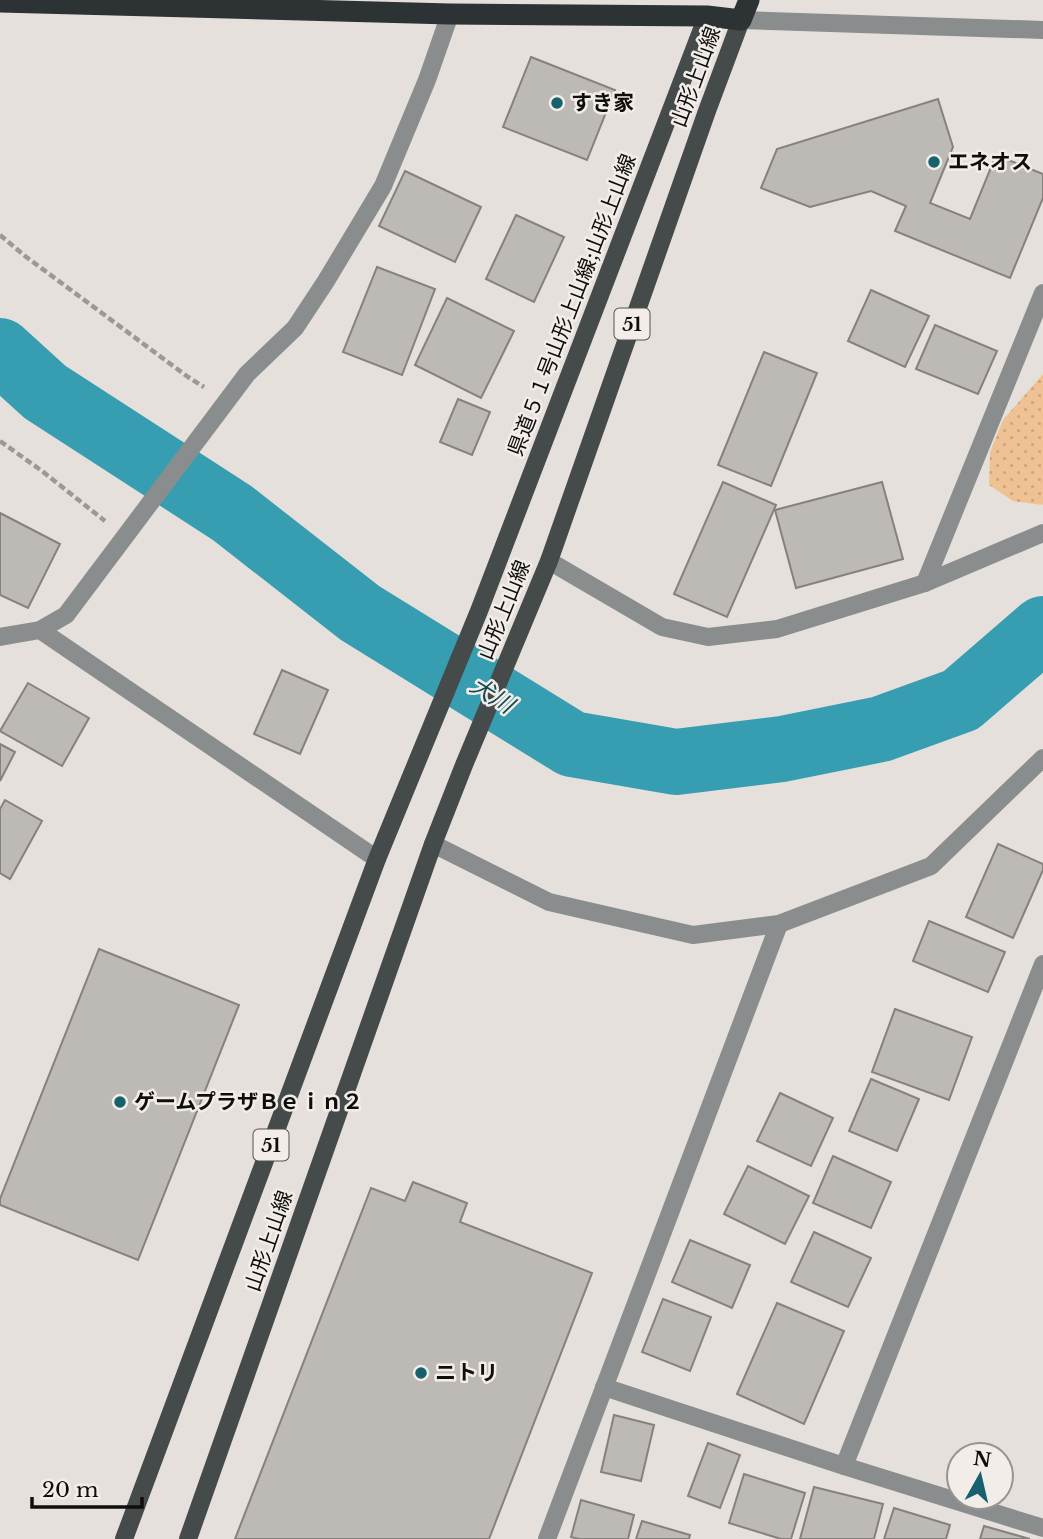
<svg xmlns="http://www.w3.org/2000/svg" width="1043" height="1539" font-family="'Libre Baskerville','Noto Sans JP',serif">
  <defs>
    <pattern id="park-dots" width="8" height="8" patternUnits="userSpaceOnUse" patternTransform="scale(1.75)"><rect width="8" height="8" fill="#f0c293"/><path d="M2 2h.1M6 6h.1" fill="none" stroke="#cda67e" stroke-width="1.8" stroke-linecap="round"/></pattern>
  </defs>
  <rect width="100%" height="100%" fill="#e5e0dc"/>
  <polygon fill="url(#park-dots)" points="1043,374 1043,504 1042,505 1013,501 989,485 990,452 1003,420"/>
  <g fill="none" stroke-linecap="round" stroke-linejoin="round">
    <polyline stroke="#379db1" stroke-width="66" points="0,351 45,392 232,513 360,613 572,744 676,762 782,749 881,729 961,700 1043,629"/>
  </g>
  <g fill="#bdb9b5" stroke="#85817d" stroke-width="2">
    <polygon points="531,57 615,90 587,160 503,127"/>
    <polygon points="938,99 953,147 930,203 970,219 996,155 1043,174 1043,198 1010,278 895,231 906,206 871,191 810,207 761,188 777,149"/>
    <polygon points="405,171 481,207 455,262 379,226"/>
    <polygon points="516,215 564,237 534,302 486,279"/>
    <polygon points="377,267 435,289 402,375 343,352"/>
    <polygon points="871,290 929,316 905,367 848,341"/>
    <polygon points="447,298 514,331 481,398 415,365"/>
    <polygon points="935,325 997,351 978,394 916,369"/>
    <polygon points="764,352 817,373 771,486 718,465"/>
    <polygon points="458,399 490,412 472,455 440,442"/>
    <polygon points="723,482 776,505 727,617 674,594"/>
    <polygon points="882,482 903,559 796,588 775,510"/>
    <polygon points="0,513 60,544 28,608 0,595"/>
    <polygon points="282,670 328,690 300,754 254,734"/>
    <polygon points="28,683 89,718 62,766 0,731"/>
    <polygon points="0,744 15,752 0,781"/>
    <polygon points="5,800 42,821 10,879 0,873 0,809"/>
    <polygon points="998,844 1043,864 1043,870 1013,938 966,917"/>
    <polygon points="929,921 1005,952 988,992 913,961"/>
    <polygon points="99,949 239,1005 138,1260 0,1205 0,1199"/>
    <polygon points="895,1009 972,1037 949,1100 872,1072"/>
    <polygon points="871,1079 919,1099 897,1151 849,1131"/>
    <polygon points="780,1093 833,1118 811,1166 757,1141"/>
    <polygon points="833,1156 891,1182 871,1228 813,1203"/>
    <polygon points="748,1166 809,1196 785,1244 724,1214"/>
    <polygon points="413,1182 467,1203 460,1222 592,1273 489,1539 235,1539 371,1188 405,1201"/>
    <polygon points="814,1232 871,1258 848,1307 791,1282"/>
    <polygon points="690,1240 750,1265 732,1308 672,1282"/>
    <polygon points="663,1299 711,1317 690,1371 642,1352"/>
    <polygon points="777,1303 844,1331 804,1424 737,1394"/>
    <polygon points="614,1415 654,1425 641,1481 601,1472"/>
    <polygon points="708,1443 740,1455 720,1508 688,1496"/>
    <polygon points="744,1474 805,1493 791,1539 781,1539 729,1523"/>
    <polygon points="814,1487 883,1504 874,1539 800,1539"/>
    <polygon points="581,1500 634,1515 628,1539 579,1539 571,1537"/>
    <polygon points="894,1508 950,1525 946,1539 884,1539"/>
    <polygon points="642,1521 690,1535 689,1539 636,1539"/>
    <polygon points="984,1526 1030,1539 980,1539"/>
  </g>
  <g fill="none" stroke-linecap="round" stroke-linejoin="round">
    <g stroke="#9c9895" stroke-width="4.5" stroke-dasharray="7 3.5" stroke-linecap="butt">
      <polyline points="0,235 25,256 188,377 204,387"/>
      <polyline points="0,441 42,471 105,521"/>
    </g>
    <g stroke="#8a8d8e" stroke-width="18">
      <polyline points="741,20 1043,30"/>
      <polyline points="549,561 662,627 708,637 777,629 925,583 1043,533"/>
      <polyline points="925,583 1043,293"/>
      <polyline points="40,630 377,859"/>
      <polyline points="0,637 40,630 66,615 247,374 295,328 326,281 383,186 427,80 450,14"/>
      <polyline points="433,844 549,902 693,935 779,924 931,866 1043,758"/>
      <polyline points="604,1387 844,1466 1043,1528"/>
      <polyline points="844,1466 1043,964"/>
      <polyline points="547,1539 779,924"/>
    </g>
    <g stroke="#454a4b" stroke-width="18">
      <polyline points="124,1539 377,859 479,611 707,16"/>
      <polyline points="188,1539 433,844 464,765 549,561 707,111 741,20"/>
    </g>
    <polyline stroke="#2d3234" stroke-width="21" points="0,2 450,14 707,16 741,20 749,0"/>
  </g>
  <g fill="#17616e" stroke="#f2ede9" stroke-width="2.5">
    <circle cx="557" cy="103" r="7"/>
    <circle cx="934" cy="162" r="7"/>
    <circle cx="120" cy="1102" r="7"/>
    <circle cx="421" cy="1373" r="7"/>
  </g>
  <g text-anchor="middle" stroke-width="5" stroke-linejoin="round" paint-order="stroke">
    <g fill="#f2ede9" stroke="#53514e" stroke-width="2">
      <rect x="614.5" y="308.5" width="35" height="31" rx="5"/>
      <rect x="253.5" y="1129.5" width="35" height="31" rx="5"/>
    </g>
    <g font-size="19" font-weight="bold" fill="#0f0e0c">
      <text x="632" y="331">51</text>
      <text x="271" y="1152">51</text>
    </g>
    <g font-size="21" fill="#0f0e0c" stroke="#f2ede9">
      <text transform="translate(696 77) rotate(-70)" y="7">山形上山線</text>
      <text transform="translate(572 305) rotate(-69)" y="7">県道５１号山形上山線;山形上山線</text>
      <text transform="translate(504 610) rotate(-68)" y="7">山形上山線</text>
      <text transform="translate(269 1241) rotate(-71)" y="7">山形上山線</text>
    </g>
    <g font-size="21" font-weight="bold" fill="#0f0e0c" stroke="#f2ede9" text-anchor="start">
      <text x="571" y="110">すき家</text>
      <text x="948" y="169">エネオス</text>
      <text x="134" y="1109">ゲームプラザＢｅｉｎ２</text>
      <text x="435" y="1380">ニトリ</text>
    </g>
    <g font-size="23" font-style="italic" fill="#0f4a55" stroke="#f2ede9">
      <text transform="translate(492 695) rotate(32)" y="8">犬川</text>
    </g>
  </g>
  <g transform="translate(980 1476) rotate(8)"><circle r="33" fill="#f2ede9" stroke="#979491" stroke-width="2"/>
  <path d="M0-5L12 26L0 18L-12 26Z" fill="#17616e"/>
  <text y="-10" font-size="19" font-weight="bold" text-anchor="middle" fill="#0f0e0c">N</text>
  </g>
  <path d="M32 1497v10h110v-10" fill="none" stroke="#0f0e0c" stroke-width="3.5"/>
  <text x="42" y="1497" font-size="21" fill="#0f0e0c" stroke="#f2ede9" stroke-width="5" paint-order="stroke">20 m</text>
</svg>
